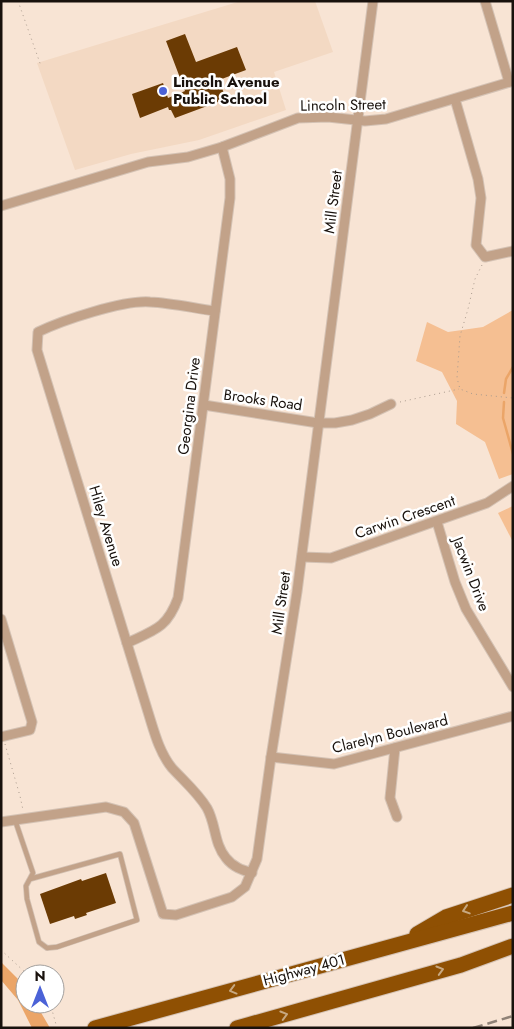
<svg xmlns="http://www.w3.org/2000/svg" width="514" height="1029" font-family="Jost,sans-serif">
  <rect width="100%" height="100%" fill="#f8e4d4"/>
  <polygon fill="#f3d9c3" points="241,1 315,1 333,52 274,72 286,110 199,140 131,154 75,170 37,63"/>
  <g fill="#f5bf92">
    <polygon points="513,310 513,474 499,479 485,442 456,424 457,401 442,372 416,361 427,322 448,332 483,327"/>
    <polygon points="513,506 513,542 498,513"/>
  </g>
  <polygon fill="#eba568" points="1,962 25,986 25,1004 36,1004 50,1028 32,1028 18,1000 1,980"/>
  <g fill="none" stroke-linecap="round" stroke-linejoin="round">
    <g stroke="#eba568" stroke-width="2.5">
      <polyline points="504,393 506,379 513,367"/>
      <polyline points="504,402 503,418 513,454"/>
    </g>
  </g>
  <g fill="#6b3b04">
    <polygon points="185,34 196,62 237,47 246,70 219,80 226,99 175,118 171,110 169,110 168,107 140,118 132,94 163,83 168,98 185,91 166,41"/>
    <polygon points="106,873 116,903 86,913 87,915 75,919 74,916 50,924 40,894 81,879 82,881"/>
  </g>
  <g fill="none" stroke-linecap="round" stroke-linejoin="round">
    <g stroke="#d4c2b4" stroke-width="6">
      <polyline id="lane" points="15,820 33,873 26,886 27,899 39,942 47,948 57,947 137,920 120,854 30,879"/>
    </g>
    <g stroke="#d4c2b4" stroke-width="11">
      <g id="street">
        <polyline points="485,1 509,82"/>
        <polyline points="455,99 478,179 481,198 476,245 485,257 513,251"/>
        <polyline points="1,206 148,162 188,157 222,147 298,118 328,117 365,121 386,119 513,81"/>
        <path d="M215,311c-22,-3 -44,-8 -65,-9 -27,-2 -87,18 -112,30l-1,18 111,362c6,19 11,40 24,56 12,13 26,25 35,40 9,16 7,36 19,50 7,9 16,12 26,15"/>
        <polyline points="204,405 318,423 335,423 352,420 370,414 391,404"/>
        <polyline points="437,522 455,582 466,609 513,687"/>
        <polyline points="302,557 331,558 487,503 513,486"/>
        <polyline points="1,619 32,722 30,730 1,737"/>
        <path d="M127,643c28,-13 40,-15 51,-45l52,-400v-19l-8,-32"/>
        <polyline points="395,748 390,798 397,817"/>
        <polyline points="271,757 334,764 513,716"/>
        <polyline points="1,822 106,807 124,812 134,823 163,914 176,915 232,897 245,887 257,859 271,757 297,592 373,1"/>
      </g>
    </g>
    <g stroke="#d4c2b4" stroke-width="17">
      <g id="highway">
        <polyline points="417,934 446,917 513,895"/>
        <polyline points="95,1028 513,913"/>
        <polyline points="237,1028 461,965 513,946"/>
      </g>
    </g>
    <g stroke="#aa9b8e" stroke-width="1" stroke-dasharray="1 4" stroke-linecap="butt">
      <polyline points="18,1 41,66"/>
      <polyline points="482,265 475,279 468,309 460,336 457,378 460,389 473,394 513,398"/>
      <polyline points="400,402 459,389"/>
      <polyline points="5,744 20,796 23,810"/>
      <polyline points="1,950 27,974"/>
      <polyline points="48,1004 52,1010 57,1028"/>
    </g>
    <use href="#lane" stroke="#c2a289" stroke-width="4.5"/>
    <use href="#street" stroke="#c2a289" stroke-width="9"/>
    <use href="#highway" stroke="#8f5003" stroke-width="15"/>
    <polyline stroke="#8f8277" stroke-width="2.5" stroke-dasharray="10 5" stroke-linecap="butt" points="473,1028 513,1016"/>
  </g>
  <defs><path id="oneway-chevron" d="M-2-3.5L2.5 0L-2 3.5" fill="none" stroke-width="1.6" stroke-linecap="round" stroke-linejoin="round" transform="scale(1.25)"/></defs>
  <g stroke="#c7a881">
    <use href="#oneway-chevron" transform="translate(466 910) rotate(162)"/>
    <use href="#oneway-chevron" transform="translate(440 970) rotate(-16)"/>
    <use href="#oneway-chevron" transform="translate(233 990) rotate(165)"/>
    <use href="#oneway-chevron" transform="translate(284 1015) rotate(-16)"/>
  </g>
  <circle fill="#4b62d7" stroke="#fff" stroke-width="2" cx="163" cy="91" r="5"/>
  <g text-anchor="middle" stroke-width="5" stroke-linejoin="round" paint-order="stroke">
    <g font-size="15" font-weight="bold" fill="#18110c" stroke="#fff" text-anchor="start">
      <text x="173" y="87">Lincoln Avenue<tspan x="173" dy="17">Public School</tspan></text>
    </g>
    <g font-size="15" fill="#18110c" stroke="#fff">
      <text transform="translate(343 105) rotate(-1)" y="5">Lincoln Street</text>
      <text transform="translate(333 202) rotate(-83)" y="5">Mill Street</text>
      <text transform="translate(263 400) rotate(8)" y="5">Brooks Road</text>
      <text transform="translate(189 406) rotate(-83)" y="5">Georgina Drive</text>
      <text transform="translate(405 517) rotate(-19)" y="5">Carwin Crescent</text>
      <text transform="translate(106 526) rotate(73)" y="5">Hiley Avenue</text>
      <text transform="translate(471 574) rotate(69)" y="5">Jacwin Drive</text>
      <text transform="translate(281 603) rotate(-82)" y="5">Mill Street</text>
      <text transform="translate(390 734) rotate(-14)" y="5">Clarelyn Boulevard</text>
      <text transform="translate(304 970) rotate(-15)" y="5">Highway 401</text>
    </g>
  </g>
  <rect width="514" height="1029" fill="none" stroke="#18110c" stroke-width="5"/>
  <g transform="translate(40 989)"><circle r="24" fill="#ffffff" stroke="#a3a09e"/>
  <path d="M0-4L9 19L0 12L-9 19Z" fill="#4b62d7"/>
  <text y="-8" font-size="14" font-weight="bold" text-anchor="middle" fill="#18110c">N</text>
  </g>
</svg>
